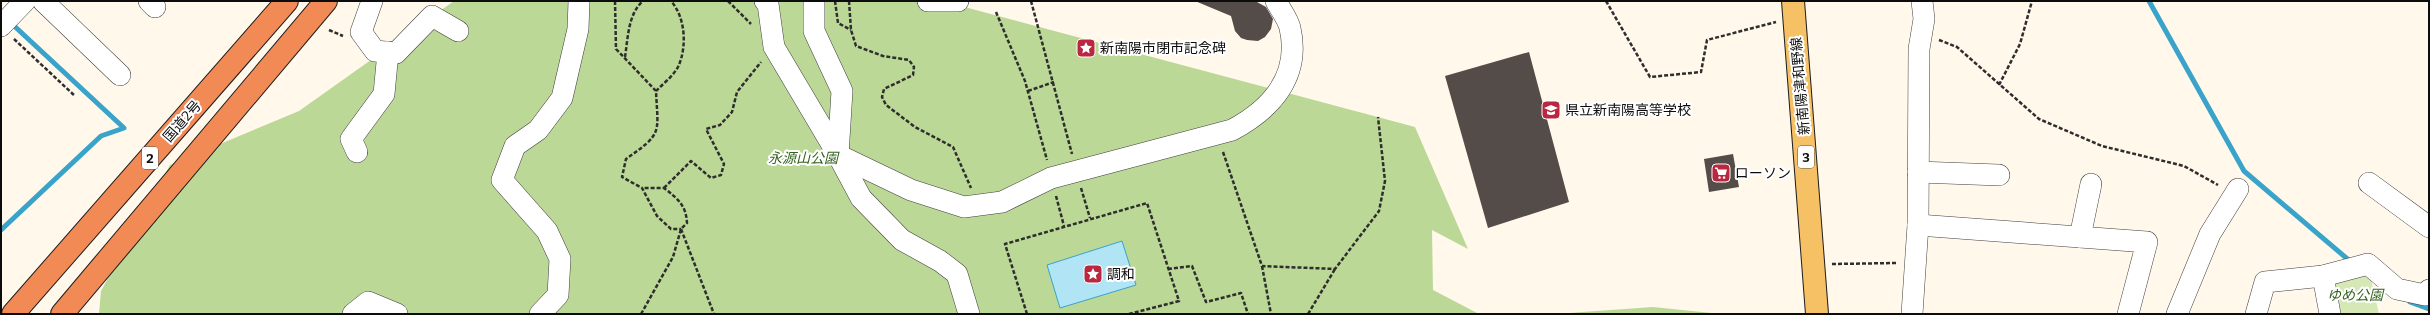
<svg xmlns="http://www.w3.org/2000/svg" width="2430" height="315" font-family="Bitter,'Noto Sans JP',serif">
  <rect width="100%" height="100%" fill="#fff8eb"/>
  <polygon fill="#d6e8b6" points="2370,275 2379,314 2340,314 2333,279"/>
  <g fill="#bcd896">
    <polygon points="454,1 942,1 1415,127 1468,249 1432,230 1433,290 1479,314 99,314 101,291 170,165 299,111"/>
    <polygon points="1653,307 1721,314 1555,314"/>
  </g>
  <polygon fill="#b1e4f5" stroke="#39a3ca" points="1122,241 1136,285 1060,308 1047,265"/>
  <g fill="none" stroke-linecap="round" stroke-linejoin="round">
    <g stroke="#39a3ca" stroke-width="5">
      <polyline points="2149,1 2244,171 2351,262"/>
      <polyline points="1,230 101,136 124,128 11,23"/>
      <polyline points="2410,302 2429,309"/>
    </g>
  </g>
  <g fill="#544c48">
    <polygon points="1195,1 1257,2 1266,7 1273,19 1271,29 1265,37 1258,41 1247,40 1241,38 1235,31 1231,16"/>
    <polygon points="1529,52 1569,202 1488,228 1445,76"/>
    <polygon points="1733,154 1739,187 1709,192 1704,159"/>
  </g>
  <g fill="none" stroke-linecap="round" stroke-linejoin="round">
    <g stroke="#3f3f3f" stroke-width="22">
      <g id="minor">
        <polyline points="43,1 120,75"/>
        <polyline points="149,1 155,7"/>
        <polyline points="372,1 361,32 375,51 396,53 432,16 458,31"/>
        <path d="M765,1l3,3 6,43 64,108 73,35 53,17 38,-5 49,-24 181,-48c39,-21 69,-53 58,-102 -2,-9 -10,-19 -14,-27"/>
        <polyline points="814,1 814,31 842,91 838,155 861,198 902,240 940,261 957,274 969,314"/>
        <polyline points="928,1 958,1"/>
        <polyline points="1,26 25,1"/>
        <polyline points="357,152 351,139 384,94 388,52"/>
        <polyline points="1918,172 1999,175"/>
        <polyline points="2369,183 2429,227"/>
        <polyline points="1918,225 2147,242 2128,314"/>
        <polyline points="2080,237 2091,184"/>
        <polyline points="2323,276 2330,314"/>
        <polyline points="353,314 368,302 397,314"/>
        <polyline points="540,314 558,295 560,259 547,231 502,180 515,146 538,130 562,98 578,29 579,1"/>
        <polyline points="1912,314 1918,225 1919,49 1924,19 1922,1"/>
        <polyline points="2177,314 2210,234 2238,189"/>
        <polyline points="2256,314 2265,282 2323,276 2368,264 2397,289 2425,295 2429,290"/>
      </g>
    </g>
    <g stroke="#1d1d1d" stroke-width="24">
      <polyline id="major" points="1793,1 1817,314"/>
    </g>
    <g stroke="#1d1d1d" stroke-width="24">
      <g id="highway">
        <polyline points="13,314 287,1"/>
        <polyline points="62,314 326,1"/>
      </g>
    </g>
    <g stroke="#2e2e2e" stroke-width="2.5" stroke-dasharray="4 2" stroke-linecap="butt">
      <path d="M615,1l1,48 40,42c2,43 7,42 -30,68l-4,18 20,11 15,28 14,13h10"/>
      <polyline points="728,1 751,24"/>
      <polyline points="835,1 838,23 851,30"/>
      <polyline points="849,1 851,30 856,46 883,56 909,60 914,67 913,75 884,89 882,97 886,105 915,127 953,147 971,188"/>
      <polyline points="1031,1 1072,154"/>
      <polyline points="1606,1 1650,77 1701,72 1707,40 1776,22"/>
      <polyline points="996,12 1025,81 1047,160"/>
      <polyline points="329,30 343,36"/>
      <polyline points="14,39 75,96"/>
      <polyline points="1939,40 1957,47 2039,119 2102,146 2184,166 2218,185"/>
      <path d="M625,57c3,-19 3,-43 18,-56"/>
      <polyline points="1999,85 2020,44 2032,1"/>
      <path d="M656,91c7,-7 17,-15 22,-24 9,-19 8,-49 -7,-66"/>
      <polyline points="1028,91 1054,82"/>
      <polyline points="1223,152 1262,266 1335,269 1379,211 1385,181 1378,117"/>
      <polyline points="664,188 691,161 711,178 721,175 724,164 706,129 720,125 732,112 737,92 761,62"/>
      <polyline points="1081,188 1090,218"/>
      <polyline points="1056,196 1064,226"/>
      <polyline points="681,229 714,314"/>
      <polyline points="1832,264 1897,263"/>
      <polyline points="1262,266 1271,314"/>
      <polyline points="1168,269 1192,266 1206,302 1241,293 1248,314"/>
      <path d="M641,314l32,-57 8,-28 6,-6c-1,-18 -9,-24 -23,-35h-22"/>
      <polyline points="1027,314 1005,244 1147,203 1179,301 1129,314"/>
      <polyline points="1308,314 1335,269"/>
    </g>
    <use href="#minor" stroke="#fff" stroke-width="21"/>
    <use href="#major" stroke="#f6c064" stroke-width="22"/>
    <use href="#highway" stroke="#f28a56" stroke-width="22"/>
  </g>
  <defs>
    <g id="sight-square" transform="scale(1)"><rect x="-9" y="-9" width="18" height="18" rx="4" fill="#b92740" stroke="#fff"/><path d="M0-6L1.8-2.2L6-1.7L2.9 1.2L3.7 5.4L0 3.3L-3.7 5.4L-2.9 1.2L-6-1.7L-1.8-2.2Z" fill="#fff"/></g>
    <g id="school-square" transform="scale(1)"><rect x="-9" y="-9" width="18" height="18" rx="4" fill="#b92740" stroke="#fff"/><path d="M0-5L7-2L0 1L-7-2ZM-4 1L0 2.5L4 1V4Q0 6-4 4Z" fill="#fff"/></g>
    <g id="supermarket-square" transform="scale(1)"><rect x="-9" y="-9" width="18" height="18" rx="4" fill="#b92740" stroke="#fff"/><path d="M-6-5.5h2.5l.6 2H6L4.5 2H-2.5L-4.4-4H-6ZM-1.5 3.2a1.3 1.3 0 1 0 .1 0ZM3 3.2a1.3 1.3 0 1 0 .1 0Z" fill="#fff"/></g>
  </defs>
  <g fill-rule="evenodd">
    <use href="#sight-square" x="1086" y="48"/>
    <use href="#school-square" x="1551" y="110"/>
    <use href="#supermarket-square" x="1721" y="173"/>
    <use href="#sight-square" x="1093" y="274"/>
  </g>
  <g text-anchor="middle" stroke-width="4" stroke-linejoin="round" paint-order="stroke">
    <g fill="#fff" stroke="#555" stroke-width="1">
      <rect x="1798" y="146" width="16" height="22" rx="3"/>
      <rect x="142" y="147" width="16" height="22" rx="3"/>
    </g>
    <g font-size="13" font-weight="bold" fill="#0c0c0c">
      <text x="1806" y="162">3</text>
      <text x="150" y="163">2</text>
    </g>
    <g font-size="14" fill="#0c0c0c" stroke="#fff" text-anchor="start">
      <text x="1100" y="53">新南陽市閉市記念碑</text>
      <text x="1565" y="115">県立新南陽高等学校</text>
      <text x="1735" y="178">ローソン</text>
      <text x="1107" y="279">調和</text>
    </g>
    <g font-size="14" fill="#0c0c0c" stroke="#fff">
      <text transform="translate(1800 86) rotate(-95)" y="5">新南陽津和野線</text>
      <text transform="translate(182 121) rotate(-49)" y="5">国道2号</text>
    </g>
    <g font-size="14" font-style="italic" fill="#34621e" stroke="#fff">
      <text x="803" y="163">永源山公園</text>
      <text x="2355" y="300">ゆめ公園</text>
    </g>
  </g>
  <rect width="2430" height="315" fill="none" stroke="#0c0c0c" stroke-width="4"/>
</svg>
